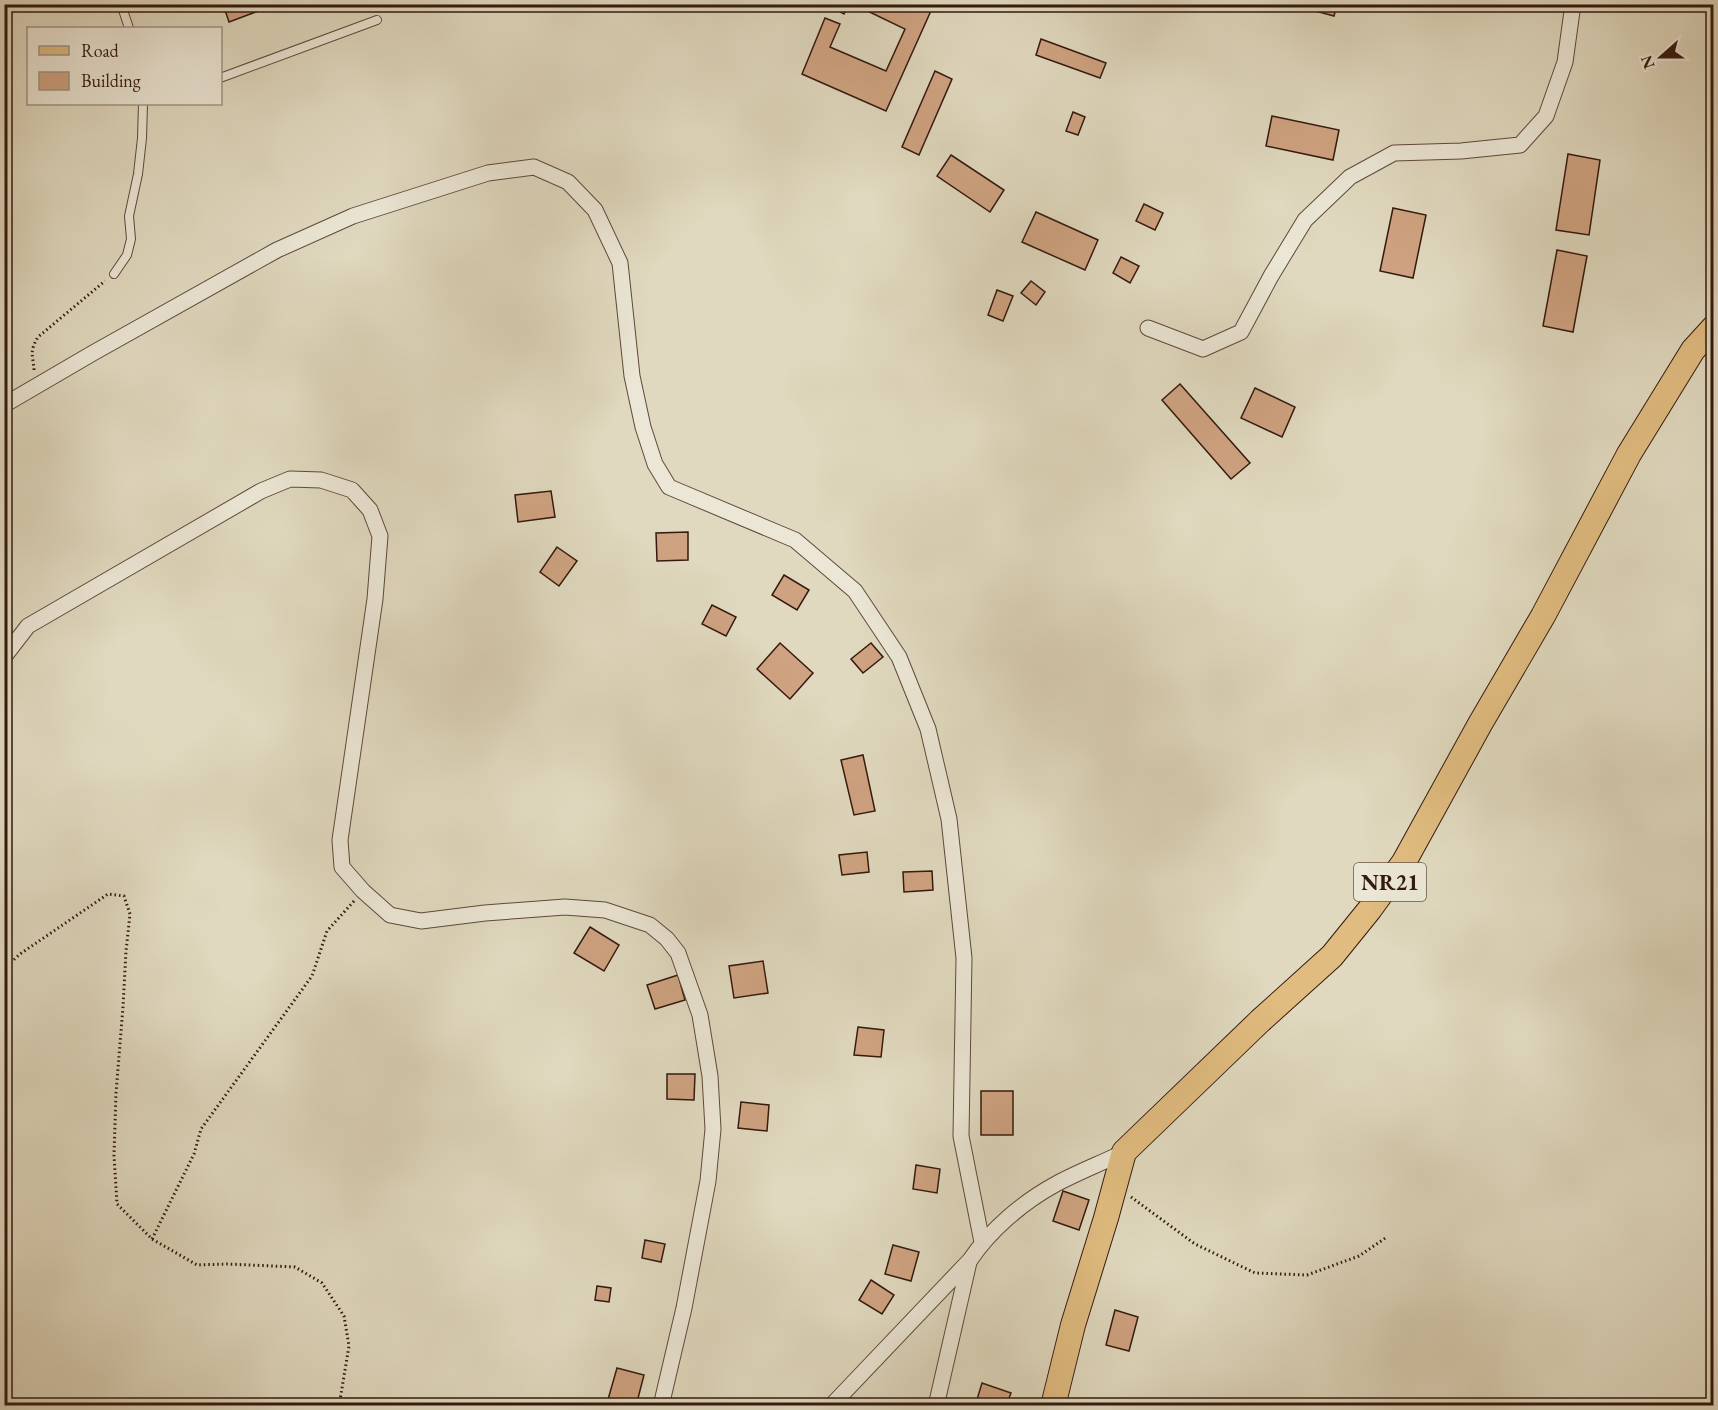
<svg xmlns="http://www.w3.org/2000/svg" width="1718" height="1410" font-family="'EB Garamond',serif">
  <rect width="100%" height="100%" fill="#e0d9bf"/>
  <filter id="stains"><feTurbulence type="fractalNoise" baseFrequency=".00333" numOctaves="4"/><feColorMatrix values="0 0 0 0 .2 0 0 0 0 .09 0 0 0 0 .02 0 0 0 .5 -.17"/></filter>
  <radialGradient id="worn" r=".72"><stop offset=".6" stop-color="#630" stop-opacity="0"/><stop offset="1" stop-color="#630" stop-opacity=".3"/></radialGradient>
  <g fill="#cfa381" stroke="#33190f" stroke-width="1.5">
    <polygon points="223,4 259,4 261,10 229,22"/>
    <polygon points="830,4 849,4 844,14 829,6"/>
    <polygon points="853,4 934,4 886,111 802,74 825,18 840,24 830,47 886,71 905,29"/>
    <polygon points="1309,4 1337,4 1334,16 1308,9"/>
    <polygon points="1041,39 1106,63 1100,78 1036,55"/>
    <polygon points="935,71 952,79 919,155 902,147"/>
    <polygon points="1073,112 1085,117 1078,135 1066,131"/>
    <polygon points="1272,116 1339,130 1333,160 1266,146"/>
    <polygon points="1568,154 1600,160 1589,235 1556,230"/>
    <polygon points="951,155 1004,190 990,212 937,176"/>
    <polygon points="1144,204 1163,213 1155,230 1136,221"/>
    <polygon points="1393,208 1426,215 1413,278 1380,271"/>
    <polygon points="1036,212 1098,240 1085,270 1022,242"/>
    <polygon points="1557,250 1587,256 1573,332 1543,326"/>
    <polygon points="1121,257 1139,266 1130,283 1113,273"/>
    <polygon points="1031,281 1045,292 1036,305 1021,293"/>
    <polygon points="997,290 1013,296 1003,321 988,315"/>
    <polygon points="1180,384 1250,463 1231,479 1162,400"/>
    <polygon points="1255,388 1295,407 1282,437 1241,418"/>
    <polygon points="551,491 555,517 518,522 515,495"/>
    <polygon points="688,532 688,560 657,561 656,533"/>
    <polygon points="557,547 577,561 559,586 540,572"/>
    <polygon points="784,575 809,590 797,610 772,595"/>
    <polygon points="712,605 736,617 726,636 702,624"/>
    <polygon points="780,643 813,673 790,699 757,669"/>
    <polygon points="871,643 883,657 863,673 851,659"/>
    <polygon points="863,755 875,811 854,815 841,760"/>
    <polygon points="867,852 869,872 842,875 839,855"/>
    <polygon points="932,871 933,890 904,892 903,872"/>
    <polygon points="590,927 619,945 604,971 574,953"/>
    <polygon points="763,961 768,993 734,998 729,966"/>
    <polygon points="678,975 685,1000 655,1009 647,985"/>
    <polygon points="858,1027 884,1030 881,1057 854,1055"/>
    <polygon points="667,1074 695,1074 694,1100 667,1099"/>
    <rect x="981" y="1091" width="32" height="44"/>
    <polygon points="741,1102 769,1105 767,1131 738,1128"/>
    <polygon points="916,1165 940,1169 937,1193 913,1189"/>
    <polygon points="1063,1191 1089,1200 1079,1230 1053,1221"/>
    <polygon points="645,1240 665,1244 661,1262 642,1258"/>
    <polygon points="893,1245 919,1252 911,1281 885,1274"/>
    <polygon points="871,1280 894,1295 882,1314 859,1300"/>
    <polygon points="597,1286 611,1288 609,1302 595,1300"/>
    <polygon points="1115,1310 1138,1317 1129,1351 1106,1345"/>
    <polygon points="617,1368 644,1375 636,1406 618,1406 607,1403"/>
    <polygon points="982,1383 1011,1393 1006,1406 975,1406"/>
  </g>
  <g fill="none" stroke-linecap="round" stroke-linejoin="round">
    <g stroke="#5e493b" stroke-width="10">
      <g id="lane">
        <polyline points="121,4 129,28"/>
        <polyline points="220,78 377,20"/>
        <polyline points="114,274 127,255 131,239 129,216 138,174 142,138 143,104"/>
      </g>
    </g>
    <g stroke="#5e493b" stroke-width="17">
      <g id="street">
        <polyline points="1148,328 1203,349 1241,332 1271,276 1305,220 1350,177 1394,153 1461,151 1520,145 1546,116 1565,62 1573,4"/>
        <polyline points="4,405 93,353 277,250 353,216 488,173 534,167 568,182 595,210 620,263 632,376 643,427 655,464 669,487 795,540 855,591 899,657 928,729 949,819 964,958 961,1136 982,1242"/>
        <polyline points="4,657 28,626 261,491 290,479 321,480 352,490 370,510 380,536 375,599 340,840 342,867 363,891 390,915 421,921 485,913 565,907 605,910 650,925 667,939 678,953 700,1015 710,1076 713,1129 708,1181 684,1308 661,1406"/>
        <path d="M831,1406l139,-146c21,-31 53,-58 86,-76 22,-12 46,-21 68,-32"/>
        <polyline points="936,1406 969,1262"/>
      </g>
    </g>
    <g stroke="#33190f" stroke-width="26">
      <polyline id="primary" points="1053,1406 1073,1325 1106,1218 1124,1152 1260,1021 1332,956 1370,909 1404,862 1480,724 1543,616 1629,454 1693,350 1714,327"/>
    </g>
    <g stroke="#33190f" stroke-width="3" stroke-dasharray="1.5 3" stroke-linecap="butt">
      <path d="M34,370c-1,-15 -5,-18 4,-33l67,-56"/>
      <polyline points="4,969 20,954 108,894 124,896 130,914 126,951 123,1007 116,1093 114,1155 117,1204 152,1239 197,1265 227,1264 295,1267 322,1283 344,1316 349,1346 339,1406"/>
      <polyline points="1131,1197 1195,1244 1255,1273 1307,1275 1359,1256 1387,1237"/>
      <polyline points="152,1239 194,1154 201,1129 312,976 327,931 354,901"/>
    </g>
    <use href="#lane" stroke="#ebe6d5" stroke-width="8"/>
    <use href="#street" stroke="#ebe6d5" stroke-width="15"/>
    <use href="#primary" stroke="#e0bc80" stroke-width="24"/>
  </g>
  <g text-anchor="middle" stroke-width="4.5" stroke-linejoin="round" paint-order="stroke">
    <rect fill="#ebe6d5" stroke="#6a564a" stroke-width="1.5" x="1354" y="863" width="72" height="38" rx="4.5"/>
    <g font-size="22" font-weight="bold" fill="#33190f">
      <text x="1390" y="890">NR21</text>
    </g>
  </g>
  <rect width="1718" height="1410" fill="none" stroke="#e0d9bf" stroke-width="24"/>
  <rect x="6" y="6" width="1706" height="1398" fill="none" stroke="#33190f" stroke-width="3"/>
  <rect x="12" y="12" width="1694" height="1386" fill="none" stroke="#33190f" stroke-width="1.5"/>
  <rect x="27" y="27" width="195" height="78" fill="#ebe6d5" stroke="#a19486" stroke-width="1.5"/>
  <rect x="39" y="46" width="30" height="9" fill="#e0bc80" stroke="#a19486" stroke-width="1.5"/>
  <text x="81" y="57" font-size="18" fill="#33190f">Road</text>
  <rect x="39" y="72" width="30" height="18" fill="#cfa381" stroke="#a19486" stroke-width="1.5"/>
  <text x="81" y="87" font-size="18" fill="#33190f">Building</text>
  <g transform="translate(1661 57) rotate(249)" stroke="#ebe6d5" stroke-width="4.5" paint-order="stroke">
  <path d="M0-4.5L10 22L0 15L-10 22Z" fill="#33190f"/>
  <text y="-9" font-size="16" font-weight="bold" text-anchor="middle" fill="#33190f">N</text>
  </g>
  <rect width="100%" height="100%" filter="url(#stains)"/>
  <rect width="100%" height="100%" fill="url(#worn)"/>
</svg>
